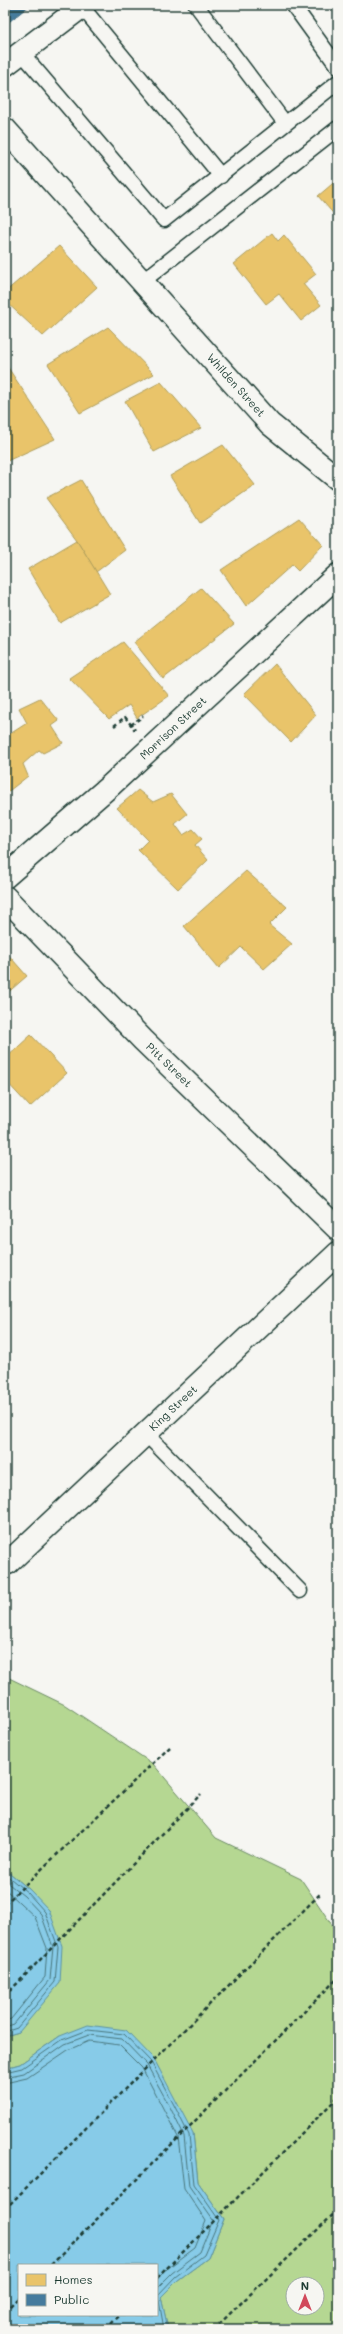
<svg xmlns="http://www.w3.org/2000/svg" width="343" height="2334" font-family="Mali,sans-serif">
  <rect width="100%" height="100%" fill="#f6f6f2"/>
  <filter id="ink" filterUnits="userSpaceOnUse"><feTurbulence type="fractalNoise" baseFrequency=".025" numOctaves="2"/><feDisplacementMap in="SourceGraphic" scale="8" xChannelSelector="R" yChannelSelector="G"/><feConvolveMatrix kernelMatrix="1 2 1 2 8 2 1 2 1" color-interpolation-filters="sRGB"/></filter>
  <g filter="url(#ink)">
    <path fill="#b5d792" stroke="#6a8a63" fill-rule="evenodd" d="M5,1676l60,29 88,59 63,74 85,41 37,55v395h-170l-7,-32 17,-17 30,-22 16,-39 -26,-37 -5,-49 -133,-97 -40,28 -15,4v-32l14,-4 11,-142 -25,-21zM293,2284h24v24h-24z"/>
    <g fill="#87cbe8" stroke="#5d92a0" fill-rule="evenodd">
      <polygon points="5,1869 30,1890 49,1910 62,1946 60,1983 19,2032 5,2036"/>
      <path d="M88,2025l38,5 28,29 39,74 5,49 26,37 -16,39 -30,22 -17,17 7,32h-163v-261l15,-4 40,-28zM19,2265h138v50h-138z"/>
    </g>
    <g fill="#e9c46a" stroke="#ac9c5a">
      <polygon points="338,179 338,219 318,196"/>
      <polygon points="272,233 278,241 284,235 316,274 303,284 321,305 301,321 279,294 266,304 234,264"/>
      <polygon points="59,246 97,287 43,336 5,301 5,292"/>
      <polygon points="108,327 154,374 80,413 48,364"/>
      <polygon points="5,363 55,439 7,461 5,457"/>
      <polygon points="161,382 201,428 154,452 125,401"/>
      <polygon points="223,445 255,485 200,523 170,476"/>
      <polygon points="81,480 125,550 96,572 77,540 46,498"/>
      <polygon points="299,518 323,545 298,571 292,565 246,606 221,570"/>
      <polygon points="77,540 110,594 60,623 28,569"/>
      <polygon points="201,588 234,624 163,679 134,642"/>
      <polygon points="123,642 169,696 137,718 129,705 109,719 69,678"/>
      <polygon points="275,664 316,715 291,742 244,694"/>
      <polygon points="40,698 59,721 52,726 63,743 43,753 39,750 23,764 28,776 5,794 5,731 10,734 27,723 19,708"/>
      <polygon points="138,790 153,802 171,794 187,814 175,824 183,835 193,829 202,839 195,845 208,860 178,889 138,850 148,840 117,808"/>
      <polygon points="246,871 287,907 269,925 292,944 264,969 241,947 219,968 184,926"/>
      <polygon points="5,951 27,976 5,995"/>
      <polygon points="31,1035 67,1073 30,1107 5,1080 5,1059"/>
    </g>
    <polygon fill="#457b9d" stroke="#3a687e" points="5,5 30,5 5,25"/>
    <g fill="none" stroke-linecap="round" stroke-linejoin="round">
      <g stroke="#49767c" stroke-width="1">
        <polyline points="5,1874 28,1893 45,1912 58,1947 55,1982 17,2028 5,2032"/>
        <polyline points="5,1881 24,1896 41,1914 53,1947 50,1980 14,2024 5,2027"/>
        <polyline points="5,1889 35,1917 47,1948 45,1977 11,2019 5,2021"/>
        <polyline points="5,2072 22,2068 62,2040 88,2030 124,2034 151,2062 174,2105 189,2135 194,2184 219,2220 204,2255 175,2277 158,2295 164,2329"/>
        <polyline points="5,2077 24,2073 65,2044 89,2035 122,2039 147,2065 170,2107 184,2136 189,2186 213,2220 200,2252 172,2273 157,2288"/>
        <polyline points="5,2083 27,2078 68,2050 89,2041 119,2045 142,2068 178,2137 184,2188 206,2221 195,2248 168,2268 157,2279"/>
      </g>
      <g stroke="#1f3d34" stroke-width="17">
        <g id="service">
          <polyline points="196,5 285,123"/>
          <polyline points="293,5 338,67"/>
          <polyline points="82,7 221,176"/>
          <polyline points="21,52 164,220 338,82"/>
          <polyline points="143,281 338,128"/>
          <polyline points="146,1434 300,1591"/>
        </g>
      </g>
      <g stroke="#1f3d34" stroke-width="25">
        <g id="minor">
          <polyline points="5,65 84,5"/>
          <polyline points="5,877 111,785 338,575"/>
          <polyline points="5,897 143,1040 338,1229"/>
          <polyline points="8,1563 338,1253"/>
        </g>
      </g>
      <g stroke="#1f3d34" stroke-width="25">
        <polyline id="tertiary" points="5,129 270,424 338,479"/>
      </g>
      <g stroke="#1f3d34" stroke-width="2.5" stroke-dasharray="4 3" stroke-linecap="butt">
        <polyline points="131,725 143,716"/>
        <polyline points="114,726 125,717 135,730"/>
        <polyline points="5,1904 170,1747"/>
        <polyline points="5,1996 201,1794"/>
        <polyline points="5,2209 320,1894"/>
        <polyline points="51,2265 338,1978"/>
        <polyline points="157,2278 338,2097"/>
        <polyline points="5,2311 19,2297"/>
        <polyline points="106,2329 120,2315"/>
        <polyline points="214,2329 338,2210"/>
      </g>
      <use href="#service" stroke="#f6f6f2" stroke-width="14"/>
      <use href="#minor" stroke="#f6f6f2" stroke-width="22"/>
      <use href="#tertiary" stroke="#f6f6f2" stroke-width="22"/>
    </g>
  </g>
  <g text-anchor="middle" stroke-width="4" stroke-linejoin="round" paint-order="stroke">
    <g font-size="11" fill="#1f3d34" stroke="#f6f6f2">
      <text transform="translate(236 385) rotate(48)" y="4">Whilden Street</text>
      <text transform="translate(173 728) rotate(-43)" y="4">Morrison Street</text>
      <text transform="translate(169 1065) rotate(44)" y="4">Pitt Street</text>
      <text transform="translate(173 1408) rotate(-43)" y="4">King Street</text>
    </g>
  </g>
  <rect width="343" height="2334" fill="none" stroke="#f6f6f2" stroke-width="20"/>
  <rect x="10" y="10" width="323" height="2314" fill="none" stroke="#1f3d34" stroke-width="1.5" filter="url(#ink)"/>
  <rect x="18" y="2264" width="140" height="52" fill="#f6f6f2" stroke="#a0aca6"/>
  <rect x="26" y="2274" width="20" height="12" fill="#e9c46a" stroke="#a0aca6"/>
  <text x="54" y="2284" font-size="12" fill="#1f3d34">Homes</text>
  <rect x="26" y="2294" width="20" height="12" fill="#457b9d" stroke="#a0aca6"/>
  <text x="54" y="2304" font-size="12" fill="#1f3d34">Public</text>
  <g transform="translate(305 2296)"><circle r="19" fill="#f6f6f2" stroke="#a0aca6"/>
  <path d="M0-3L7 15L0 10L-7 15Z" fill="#d1495b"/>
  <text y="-6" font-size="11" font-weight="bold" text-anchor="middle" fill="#1f3d34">N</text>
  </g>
</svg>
